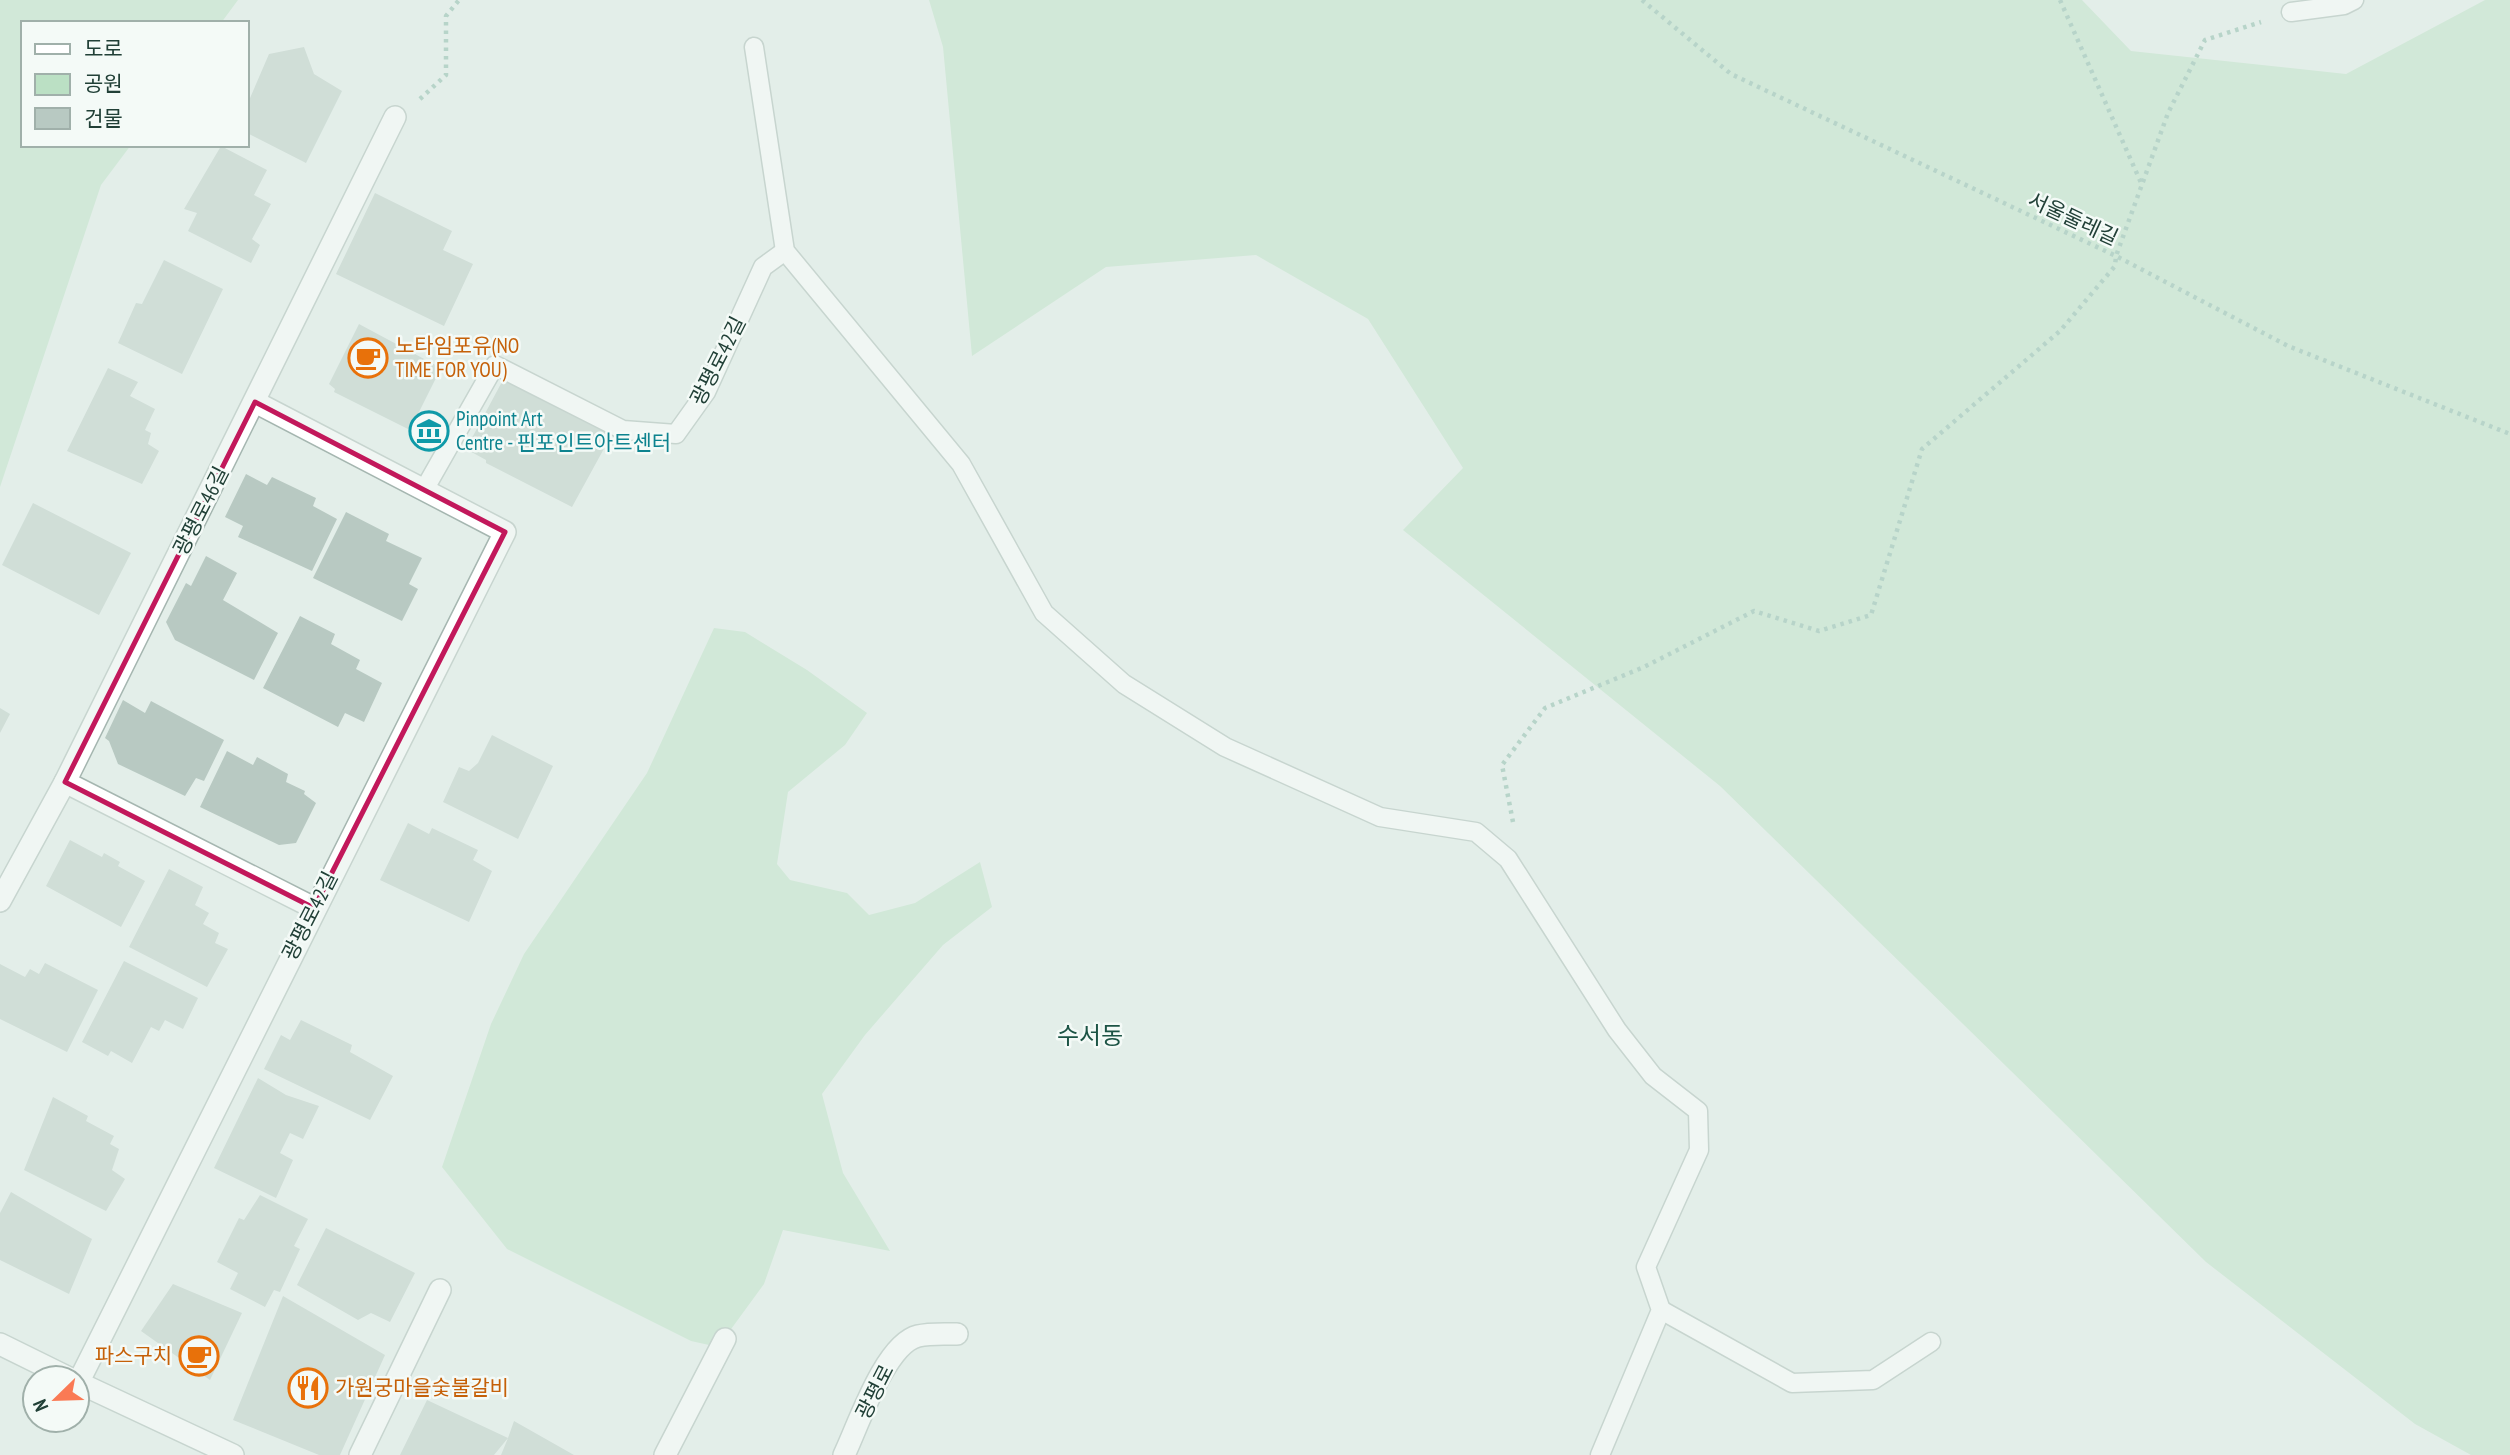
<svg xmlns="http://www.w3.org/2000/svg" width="2510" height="1455" font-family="'PT Sans Narrow','Noto Sans KR',sans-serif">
  <rect width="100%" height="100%" fill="#e3eee9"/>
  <g fill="#bbe0c4">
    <polygon points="0,0 238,0 221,23 23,23 23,145 131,145 101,185 0,487"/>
    <polygon points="929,0 2082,0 2131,51 2346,74 2485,0 2510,0 2510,1455 2471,1455 2415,1424 2206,1262 1720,786 1403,530 1463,468 1368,319 1256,255 1106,267 972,356 943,47"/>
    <polygon points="714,628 745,632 807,670 867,713 845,745 788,792 777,864 790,880 847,893 869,915 915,903 980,862 992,907 943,945 865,1035 822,1094 843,1173 890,1251 783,1230 764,1284 718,1347 691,1341 507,1249 442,1167 491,1024 524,954 647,773"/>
  </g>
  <g fill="#b8c9c2">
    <polygon points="304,47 314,74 342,91 306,163 247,133 247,105 269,54"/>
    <polygon points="221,146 267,170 254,195 271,204 252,239 260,245 251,263 188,231 197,213 184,209"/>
    <polygon points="375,193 452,231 443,250 473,264 444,326 336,274"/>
    <polygon points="164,260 223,289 182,374 118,343 136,303 142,304"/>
    <polygon points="359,324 441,368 410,430 334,392 335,389 329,384"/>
    <polygon points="108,368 138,382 130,396 155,409 145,430 151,433 148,444 159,451 142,484 67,451"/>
    <polygon points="504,378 612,434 572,507 486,463 486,460 466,449"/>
    <polygon points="246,474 267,485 272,477 316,498 313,506 337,519 312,571 238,537 243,526 225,517"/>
    <polygon points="33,503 131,553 99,615 2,565"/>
    <polygon points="346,512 389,534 386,541 422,558 409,584 418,589 402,621 313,578"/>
    <polygon points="206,556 237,573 223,600 278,633 254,680 175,640 166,622 186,583 191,586"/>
    <polygon points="300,616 335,634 331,644 360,660 356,669 382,683 364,722 345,713 338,727 263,688"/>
    <polygon points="123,700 145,713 151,701 224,740 204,781 196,778 185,796 118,764 109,741 105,738"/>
    <polygon points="0,708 10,714 0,733"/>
    <polygon points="492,735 553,766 518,839 443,802 459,767 469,771 478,763"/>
    <polygon points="227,751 253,765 257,757 288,774 286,782 305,791 304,794 316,803 296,843 279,845 200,807"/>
    <polygon points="408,823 429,834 432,828 478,850 473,860 492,871 469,922 380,880"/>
    <polygon points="70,840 102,857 104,853 120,862 118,866 145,881 121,927 46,886"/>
    <polygon points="169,869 203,887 195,905 209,913 203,924 219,933 215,943 228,949 207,987 129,947"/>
    <polygon points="124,961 198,998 183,1029 165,1020 159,1031 151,1027 132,1063 111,1051 108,1056 82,1042"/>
    <polygon points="45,963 98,990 67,1052 0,1019 0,964 25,977 30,969 39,974"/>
    <polygon points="301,1020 352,1045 350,1052 393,1076 370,1120 264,1069 281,1035 290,1040"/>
    <polygon points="258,1078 286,1095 319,1106 303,1139 290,1133 280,1153 293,1160 276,1198 214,1168"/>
    <polygon points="53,1097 88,1116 86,1121 114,1136 110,1144 119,1149 112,1170 125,1179 106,1211 24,1170"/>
    <polygon points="11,1192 92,1239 69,1294 0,1260 0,1213"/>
    <polygon points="260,1195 308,1219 294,1246 300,1249 280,1292 274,1290 265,1307 230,1289 238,1273 217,1262 239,1218 244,1220"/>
    <polygon points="326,1228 415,1273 390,1322 371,1313 358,1320 297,1285"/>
    <polygon points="173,1284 242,1313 210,1380 141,1331"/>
    <polygon points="283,1296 385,1355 340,1455 319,1455 233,1420"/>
    <polygon points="427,1400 508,1438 514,1421 574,1455 501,1455 508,1438 494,1455 400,1455"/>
  </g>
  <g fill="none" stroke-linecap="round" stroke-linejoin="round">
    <g stroke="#a5b6b0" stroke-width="21">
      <g id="service">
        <polyline points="2291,12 2344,5 2354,0"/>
        <polyline points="754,47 785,251 961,464 1044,613 1124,684 1225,747 1380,817 1476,832 1508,859 1617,1030 1653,1076 1698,1111 1699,1150 1646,1267 1661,1310 1600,1455"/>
        <polyline points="424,490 495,365 623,430 676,434 706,392 763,267 785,251"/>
        <polyline points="1661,1310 1792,1383 1873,1380 1931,1342"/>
      </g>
    </g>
    <g stroke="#a5b6b0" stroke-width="24">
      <g id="minor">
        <polyline points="65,782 314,908"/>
        <polyline points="0,901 65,782 395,117"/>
        <polyline points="0,1344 69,1378"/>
        <polyline points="77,1382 233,1455"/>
        <polyline points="78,1383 505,532 255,402"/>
        <polyline points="360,1455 440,1290"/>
        <polyline points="665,1455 725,1339"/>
        <path d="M844,1455c14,-29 41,-111 74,-119 12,-3 26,-2 39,-2"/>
      </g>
    </g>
    <g stroke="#82b3a3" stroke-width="4.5" stroke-dasharray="3.5 5" stroke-linecap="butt">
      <polyline points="1642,0 1731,74 2116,256 2288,346 2510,434"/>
      <polyline points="2060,0 2142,185"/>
      <polyline points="420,99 446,75 446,16 459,0"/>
      <polyline points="1513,822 1502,765 1545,708 1644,667 1754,611 1819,631 1871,615 1922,449 2060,331 2115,266 2116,256 2168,113 2205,40 2261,22"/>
    </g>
    <use href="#service" stroke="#fff" stroke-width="18"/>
    <use href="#minor" stroke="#fff" stroke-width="21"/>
  </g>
  <path d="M0 0H2510V1455H0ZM255,402l250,130 -191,376 -249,-126z" fill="#e3eee9" fill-opacity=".55" fill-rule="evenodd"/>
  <path fill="none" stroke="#c2185b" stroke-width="5" stroke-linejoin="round" d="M255,402l250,130 -191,376 -249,-126z"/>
  <defs>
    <g id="cafe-ring" transform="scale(2.0125)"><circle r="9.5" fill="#f4faf7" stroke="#e8710a" stroke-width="1.5"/><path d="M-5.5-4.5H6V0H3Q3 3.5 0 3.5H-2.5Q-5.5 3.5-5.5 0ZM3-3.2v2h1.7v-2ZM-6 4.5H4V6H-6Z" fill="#e8710a"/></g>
    <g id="museum-ring" transform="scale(2.0125)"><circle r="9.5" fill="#f4faf7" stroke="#0f9aa8" stroke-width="1.5"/><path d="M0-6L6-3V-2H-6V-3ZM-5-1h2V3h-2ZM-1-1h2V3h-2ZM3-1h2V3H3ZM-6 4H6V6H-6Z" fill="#0f9aa8"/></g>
    <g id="restaurant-ring" transform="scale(2.0125)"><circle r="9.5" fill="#f4faf7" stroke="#e8710a" stroke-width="1.5"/><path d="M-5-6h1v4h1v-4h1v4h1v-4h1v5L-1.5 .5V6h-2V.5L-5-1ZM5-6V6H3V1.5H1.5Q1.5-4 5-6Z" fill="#e8710a"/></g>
  </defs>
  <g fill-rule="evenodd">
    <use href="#cafe-ring" x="368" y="358"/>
    <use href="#museum-ring" x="429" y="431"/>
    <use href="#cafe-ring" x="199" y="1356"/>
    <use href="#restaurant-ring" x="308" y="1388"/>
  </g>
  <g text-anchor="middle" stroke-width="5" stroke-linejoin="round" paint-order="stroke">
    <g font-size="21" fill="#214037" stroke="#f4faf7">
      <text transform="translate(2073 219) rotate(25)" y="7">서울둘레길</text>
      <text transform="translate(718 361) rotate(-63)" y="7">광평로42길</text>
      <text transform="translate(201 511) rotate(-63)" y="7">광평로46길</text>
      <text transform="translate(310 916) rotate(-63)" y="7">광평로42길</text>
      <text transform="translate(875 1392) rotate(-63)" y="7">광평로</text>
    </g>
    <g font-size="21" fill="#c56008" stroke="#f4faf7" text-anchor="start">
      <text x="395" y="353">노타임포유(NO<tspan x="395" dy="24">TIME FOR YOU)</tspan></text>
      <text x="172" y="1363" text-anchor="end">파스구치</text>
      <text x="335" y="1395">가원궁마을숯불갈비</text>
    </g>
    <g font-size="21" fill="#0d838f" stroke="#f4faf7" text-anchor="start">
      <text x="456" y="426">Pinpoint Art<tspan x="456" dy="24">Centre - 핀포인트아트센터</tspan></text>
    </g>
    <g font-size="24" fill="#1c5445" stroke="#f4faf7">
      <text x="1090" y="1044">수서동</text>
    </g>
  </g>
  <rect x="21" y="21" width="228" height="126" fill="#f4faf7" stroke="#a0b0aa" stroke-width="2"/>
  <rect x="35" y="44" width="35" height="10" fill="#ffffff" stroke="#a0b0aa" stroke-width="2"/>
  <text x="84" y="56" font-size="21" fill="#214037">도로</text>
  <rect x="35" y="74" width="35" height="21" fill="#bbe0c4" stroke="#a0b0aa" stroke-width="2"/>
  <text x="84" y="91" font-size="21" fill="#214037">공원</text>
  <rect x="35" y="108" width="35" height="21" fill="#b8c9c2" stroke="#a0b0aa" stroke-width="2"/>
  <text x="84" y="126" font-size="21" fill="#214037">건물</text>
  <g transform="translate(56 1399) rotate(247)"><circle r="33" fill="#f4faf7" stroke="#a0b0aa" stroke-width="2"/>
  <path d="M0-5L12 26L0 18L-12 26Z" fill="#fa7a55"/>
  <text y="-10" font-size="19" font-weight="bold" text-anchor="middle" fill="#214037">N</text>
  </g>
</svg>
